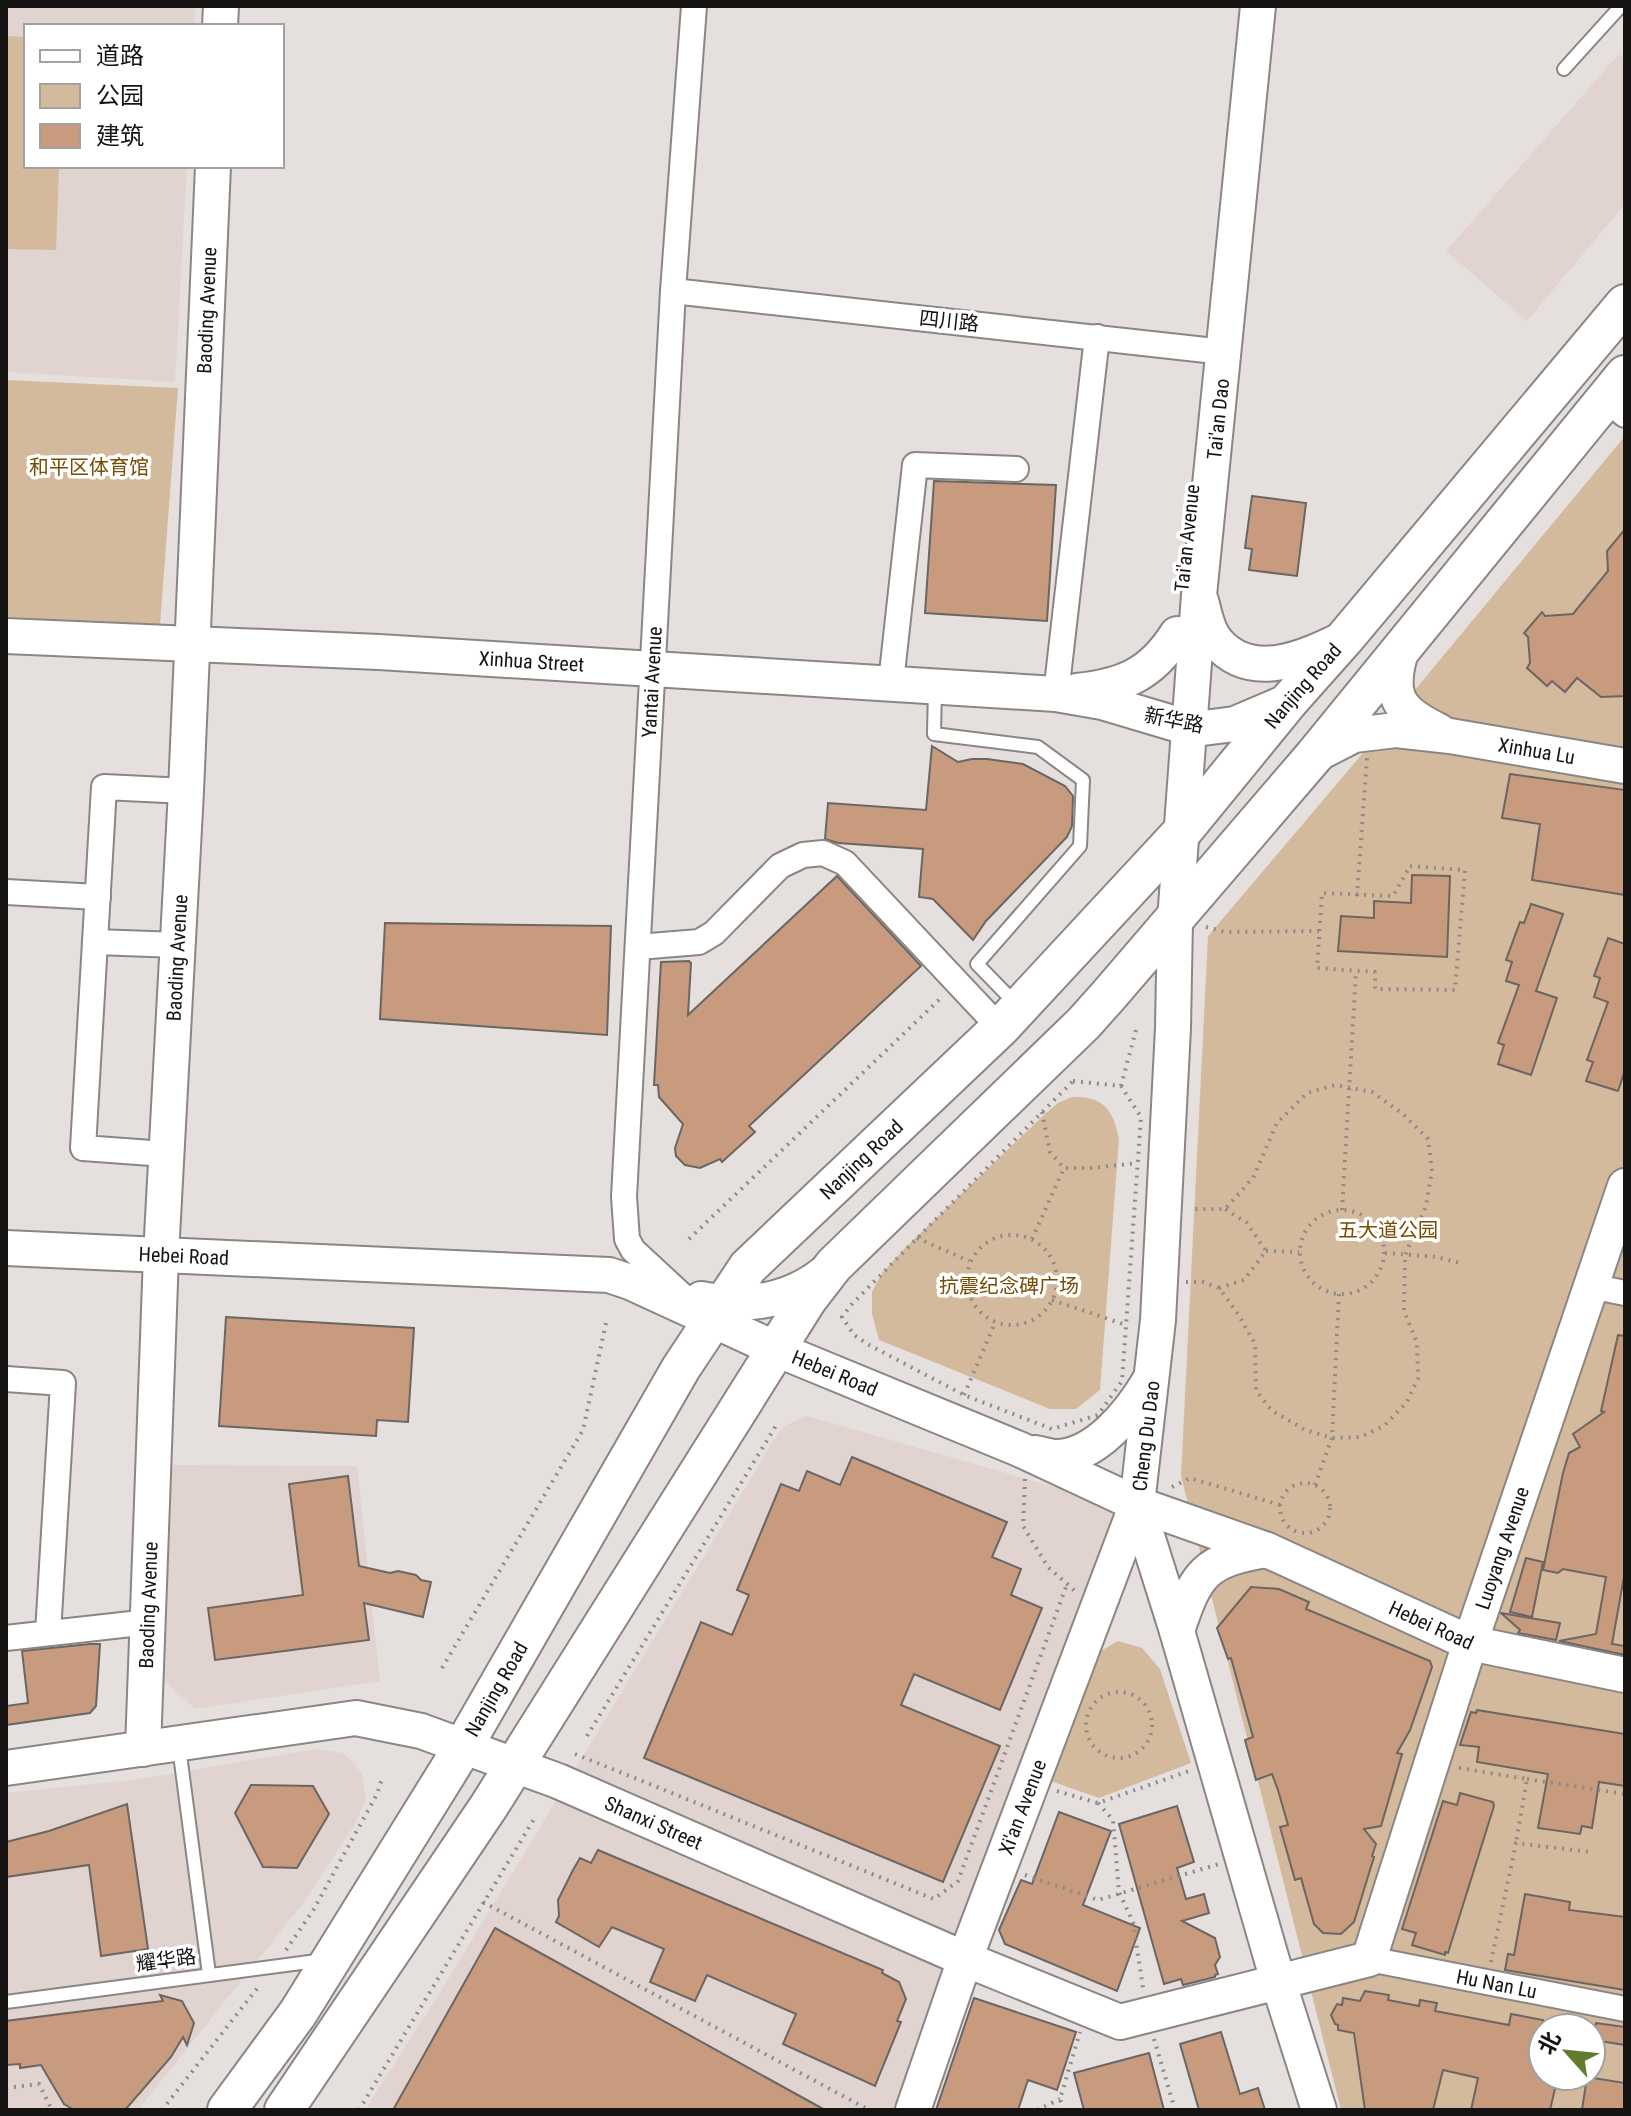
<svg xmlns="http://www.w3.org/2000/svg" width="1631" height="2116" font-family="'Roboto Condensed','Noto Sans SC',sans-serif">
  <rect width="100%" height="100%" fill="#e5e0de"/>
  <g fill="#e1d3cf">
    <polygon points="6,6 195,6 194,26 26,26 26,166 187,166 175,382 6,372"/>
    <polygon points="1619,54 1625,59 1625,204 1527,321 1446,251"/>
    <polygon points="807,1416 1128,1508 905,2110 365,2110 444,1986 777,1435 784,1426"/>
    <polygon points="172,1465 357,1466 380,1681 195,1709 164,1680"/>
    <polygon points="316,1749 343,1753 362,1773 366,1799 355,1824 304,1902 138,2110 6,2110 6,1793 133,1780"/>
  </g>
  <g fill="#d4ba9c" fill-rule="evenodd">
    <polygon points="6,36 26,37 26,166 59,166 56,250 6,249"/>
    <polygon points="6,380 178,388 160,625 6,620"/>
    <path d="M1625,436v1674h-284l-160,-634 27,-540 144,-170zM1543,2028h48v48h-48z"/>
    <path d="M1072,1097c31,-1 41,12 47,42l-19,251 -24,19h-26l-171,-69 -7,-26v-22l10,-19 23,-25 140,-134 13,-11z"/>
    <polygon points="1118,1641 1142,1648 1160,1669 1191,1763 1099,1798 1045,1779 1087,1659"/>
  </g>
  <g fill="#c89a7e" stroke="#6a6663" stroke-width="2">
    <polygon points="934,481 1056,485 1047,621 925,613"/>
    <polygon points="1252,496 1306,503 1297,576 1249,570 1252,549 1245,548"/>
    <polygon points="1625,529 1625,696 1601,697 1577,678 1565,692 1552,681 1547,686 1527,668 1530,663 1528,637 1524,633 1542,612 1545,616 1573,614 1608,571 1607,551"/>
    <polygon points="932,746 958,762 972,759 987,759 1023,764 1065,786 1073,796 1072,826 1067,837 986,921 973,940 933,899 919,897 923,849 838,843 825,839 828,803 926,810"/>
    <polygon points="1510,774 1625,790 1625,895 1532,880 1540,824 1502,818"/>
    <polygon points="1412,875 1450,876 1447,957 1338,951 1341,916 1374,918 1374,901 1411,903"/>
    <polygon points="837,876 921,966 749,1126 755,1132 722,1162 720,1159 700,1168 685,1165 676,1156 675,1148 683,1124 659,1097 658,1085 654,1085 661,962 689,961 691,963 688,1015"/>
    <polygon points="1531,904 1563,914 1536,991 1557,998 1531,1075 1498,1064 1504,1045 1498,1043 1519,985 1506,981 1512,962 1506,960 1520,922 1524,923"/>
    <polygon points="385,923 611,926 607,1035 380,1019"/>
    <polygon points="1608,938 1625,944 1625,1070 1618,1091 1586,1081 1593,1062 1587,1060 1608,1002 1594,997 1600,978 1594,976"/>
    <polygon points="226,1317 414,1328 408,1422 377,1420 376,1436 219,1426"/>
    <polygon points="1618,1335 1625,1336 1625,1571 1612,1644 1625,1646 1625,1655 1559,1641 1596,1634 1606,1577 1563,1569 1558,1573 1543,1570 1563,1473 1569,1453 1580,1447 1573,1434 1604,1412 1601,1411"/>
    <polygon points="852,1457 1007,1522 992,1557 1021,1569 1011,1595 1042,1608 1000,1710 914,1674 901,1705 1000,1746 943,1882 644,1758 701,1622 732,1635 749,1595 737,1590 781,1484 799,1491 807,1471 840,1485"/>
    <polygon points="348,1476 359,1566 390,1573 398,1571 416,1575 421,1580 431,1582 423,1617 364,1603 369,1640 215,1660 208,1608 303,1595 289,1484"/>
    <polygon points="1526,1558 1543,1562 1532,1617 1510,1612"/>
    <polygon points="1251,1587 1279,1589 1309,1602 1306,1609 1430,1661 1432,1667 1410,1730 1397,1753 1402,1754 1381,1826 1364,1829 1376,1844 1372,1856 1374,1857 1354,1922 1341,1934 1323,1933 1314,1924 1301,1878 1295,1880 1280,1827 1288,1825 1278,1790 1272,1774 1256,1780 1245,1740 1253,1737 1231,1658 1228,1659 1217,1628"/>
    <polygon points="1501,1613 1560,1623 1556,1640 1518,1633 1520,1630"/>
    <polygon points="90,1644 100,1644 96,1706 90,1713 6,1725 6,1706 28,1703 22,1651"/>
    <polygon points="1477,1710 1625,1734 1625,1786 1599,1782 1592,1828 1582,1826 1580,1834 1538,1828 1548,1774 1477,1762 1479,1747 1460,1745 1471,1712 1476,1713"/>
    <polygon points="251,1785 313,1786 329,1814 297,1868 263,1867 235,1813"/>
    <polygon points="1460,1793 1493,1802 1494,1806 1448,1953 1445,1952 1445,1955 1412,1945 1416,1933 1402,1929 1443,1801 1457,1805"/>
    <polygon points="127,1804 148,1949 101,1956 89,1865 6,1877 6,1842 49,1831"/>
    <polygon points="1177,1806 1194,1862 1177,1868 1186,1899 1204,1894 1209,1913 1182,1921 1215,1938 1220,1957 1215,1965 1218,1974 1215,1975 1215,1977 1183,1985 1181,1979 1164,1984 1119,1824"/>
    <polygon points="1059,1812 1111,1831 1083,1905 1140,1928 1117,1991 1005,1944 999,1930 1021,1880 1032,1884"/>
    <polygon points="598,1850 883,1970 882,1973 899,1982 906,1999 897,2021 901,2022 875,2086 783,2044 796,2014 707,1975 695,2001 650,1982 664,1949 612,1927 599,1947 556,1922 559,1916 558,1900 573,1870 580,1858 591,1863"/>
    <polygon points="1525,1894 1570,1902 1569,1910 1625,1917 1625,1990 1505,1970 1508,1954 1514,1955"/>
    <polygon points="495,1928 515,1939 825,2110 393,2110"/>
    <polygon points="1365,1991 1389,1995 1388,2000 1419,2006 1420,2000 1437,2003 1435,2011 1509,2025 1511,2014 1543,2020 1543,2076 1558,2076 1550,2110 1471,2110 1478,2078 1443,2070 1433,2110 1365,2110 1354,2033 1338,2030 1338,2025 1335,2024 1331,2015 1337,2004 1342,2005 1343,1998 1360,2001"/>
    <polygon points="160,1995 182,2001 194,2023 187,2045 183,2037 171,2057 125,2110 74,2110 64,2104 41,2065 20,2068 20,2064 6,2065 6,2021 163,2001"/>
    <polygon points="974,1998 1076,2032 1057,2090 1028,2080 1018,2110 936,2110"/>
    <polygon points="1596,2023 1625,2027 1625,2045 1593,2040"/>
    <polygon points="1221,2032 1240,2094 1258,2088 1265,2110 1199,2110 1180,2044"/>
    <polygon points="1149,2053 1164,2110 1084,2110 1074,2073"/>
    <polygon points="1587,2077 1625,2083 1625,2110 1582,2110"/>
  </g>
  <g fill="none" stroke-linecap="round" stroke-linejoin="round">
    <g stroke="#8b8684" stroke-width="16">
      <g id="lane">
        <polyline points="1564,69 1621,6"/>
        <polyline points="935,688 934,734 1038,747 1083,780 1080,846 977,964 1016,1004"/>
        <polyline points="179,1747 209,1974"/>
        <polyline points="6,2002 324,1960"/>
      </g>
    </g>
    <g stroke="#8b8684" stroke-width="28">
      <g id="street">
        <polyline points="673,291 1224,352"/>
        <polyline points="1605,399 1625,415"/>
        <polyline points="891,682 915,465 1016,469"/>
        <polyline points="1056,694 1097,337"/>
        <polyline points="6,892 98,897"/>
        <polyline points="95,942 178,945"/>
        <polyline points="638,947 699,942 714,933 780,866 803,855 823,853 845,863 1000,1028"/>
        <polyline points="165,1154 83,1148 104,787 186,791"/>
        <polyline points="1590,1286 1625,1293"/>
        <path id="s1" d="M687,1300l-54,-50 -6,-11 -3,-42 49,-906 21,-285"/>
        <polyline points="6,1379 63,1383 48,1633"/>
        <polyline points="6,1638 149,1622"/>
        <path id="s2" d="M1369,1959l256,50"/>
      </g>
    </g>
    <g stroke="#8b8684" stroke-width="38">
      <g id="secondary">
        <polyline points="1258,6 1199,595 1175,920 1173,1028 1158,1320 1137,1504 1177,1631 1278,1981 1319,2110"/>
        <polyline points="220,26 221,6"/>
        <path d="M1201,601c4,14 6,30 16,41 35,41 89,15 128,-4"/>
        <path id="s3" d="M6,636l373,16 677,42 46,8 74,22 27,4 32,-4 54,-23"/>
        <path d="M1401,651c-13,45 -4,60 38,80"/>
        <path d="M1077,691c46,-5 74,-16 100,-57"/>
        <path id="s4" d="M1317,754l37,-19 42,-5 54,6 175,30"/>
        <path id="s5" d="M6,1248l603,27 21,7 146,67 243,100 118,55 130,46 203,93 155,32"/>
        <path d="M701,1299c46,9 90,2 126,-28"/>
        <path d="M1035,1453c6,1 12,3 18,4 42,2 78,-45 97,-77"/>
        <path d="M1177,1631c19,-58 28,-71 90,-81"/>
        <path id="s6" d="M143,1749l18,-494 25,-464 27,-625"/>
        <path id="s7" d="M6,1768l350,-50 65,13 137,50 407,178 155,63 249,-63 101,-316 155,-457"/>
        <path id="s8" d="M913,2110l52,-151 172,-455"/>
      </g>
    </g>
    <g stroke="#8b8684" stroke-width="42">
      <g id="primary">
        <path id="s9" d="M227,2110l71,-97 165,-266 218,-379 67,-101 252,-239 182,-196 107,-131 56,-63 280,-334"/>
        <polyline points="284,2110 489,1806 807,1300 834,1265 1084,1023 1109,995 1314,756 1625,375"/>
      </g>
    </g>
    <g stroke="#8d8a88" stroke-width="4" stroke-dasharray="2 6" stroke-linecap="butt">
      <polygon points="1410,866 1465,870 1455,990 1375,989 1375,972 1317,968 1322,893 1393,896"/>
      <polyline points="1357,896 1367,758"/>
      <polyline points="1206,927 1225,932 1319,931"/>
      <polygon points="1073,1081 1121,1086 1141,1117 1122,1381 1098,1415 1052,1429 964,1395 869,1345 854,1335 842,1317 852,1304"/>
      <polyline points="1121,1086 1137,1026"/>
      <polyline points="1042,1112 1050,1152 1064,1168"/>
      <circle cx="1342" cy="1252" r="42"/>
      <polyline points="1342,1210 1356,971"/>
      <circle cx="1012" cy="1280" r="45"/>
      <polyline points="917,1238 969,1261"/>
      <polyline points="689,1239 942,997"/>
      <polyline points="1032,1239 1064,1168 1092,1168 1138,1163"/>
      <polyline points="1266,1251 1299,1252"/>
      <polyline points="1385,1253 1437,1257 1464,1264"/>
      <polyline points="1186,1282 1203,1282 1219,1288 1238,1314 1255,1344 1256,1390 1271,1410 1305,1430 1332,1438 1360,1437 1384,1426 1407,1402 1418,1378 1417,1343 1404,1311 1405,1255 1426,1206 1432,1171 1428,1139 1403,1114 1372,1092 1335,1085 1307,1093 1277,1123 1253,1178 1225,1209 1190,1209"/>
      <polyline points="1219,1288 1244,1280 1266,1251 1247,1223 1225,1209"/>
      <polyline points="1052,1300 1126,1325"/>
      <polyline points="964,1395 995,1323"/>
      <polyline points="1025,1479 1023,1526 1048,1567 1075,1591"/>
      <circle cx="1305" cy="1508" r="25"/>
      <polyline points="1315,1485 1332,1438 1339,1294"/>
      <polyline points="1172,1487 1190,1478 1280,1505"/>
      <polyline points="442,1668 583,1430 606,1323"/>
      <circle cx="1119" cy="1725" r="33"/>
      <polyline points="587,1736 777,1424"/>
      <polyline points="575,1754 934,1899 958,1881 1067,1584"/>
      <polyline points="1459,1768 1527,1779 1516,1843"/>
      <polyline points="1527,1779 1625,1794"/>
      <polyline points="1057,1791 1098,1803 1189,1771"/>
      <polyline points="1098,1803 1113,1820 1119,1892 1133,1922 1143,1988"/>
      <polyline points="1025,1875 1098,1900 1219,1864"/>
      <polyline points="483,1902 869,2110"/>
      <polyline points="286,1950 314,1909 377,1794 383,1776"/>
      <polyline points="1491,1962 1516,1843 1590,1852"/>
      <polyline points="1154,2039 1175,2110"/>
      <polyline points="6,2088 39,2084 52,2110"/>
      <polyline points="162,2110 259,1986"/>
      <polyline points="359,2110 534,1819"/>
      <polyline points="1037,2110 1060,2099"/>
      <polyline points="1063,2110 1060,2099 1080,2032"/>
    </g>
    <use href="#lane" stroke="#fff" stroke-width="12"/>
    <use href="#street" stroke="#fff" stroke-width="24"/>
    <use href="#secondary" stroke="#fff" stroke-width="34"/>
    <use href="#primary" stroke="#fff" stroke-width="38"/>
  </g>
  <g text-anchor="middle" stroke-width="7" stroke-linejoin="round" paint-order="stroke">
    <g font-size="20" fill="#161413" stroke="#fff">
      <text dy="7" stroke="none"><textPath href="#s6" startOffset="1440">Baoding Avenue</textPath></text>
      <text transform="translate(949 321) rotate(6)" y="7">四川路</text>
      <text transform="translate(1218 419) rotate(-84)" y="7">Tai'an Dao</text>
      <text transform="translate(1187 538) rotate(-84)" y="7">Tai'an Avenue</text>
      <text dy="7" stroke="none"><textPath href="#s3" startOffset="526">Xinhua Street</textPath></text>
      <text dy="7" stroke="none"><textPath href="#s1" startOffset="644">Yantai Avenue</textPath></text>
      <text dy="7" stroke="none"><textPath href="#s9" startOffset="1796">Nanjing Road</textPath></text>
      <text transform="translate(1174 720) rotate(11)" y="7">新华路</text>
      <text dy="7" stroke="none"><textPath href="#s4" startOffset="226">Xinhua Lu</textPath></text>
      <text dy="7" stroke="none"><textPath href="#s6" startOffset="792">Baoding Avenue</textPath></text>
      <text dy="7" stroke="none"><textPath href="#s9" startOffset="1148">Nanjing Road</textPath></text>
      <text dy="7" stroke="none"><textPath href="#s5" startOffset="178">Hebei Road</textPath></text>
      <text dy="7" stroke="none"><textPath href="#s5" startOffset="850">Hebei Road</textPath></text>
      <text transform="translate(1146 1436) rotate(-83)" y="7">Cheng Du Dao</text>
      <text dy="7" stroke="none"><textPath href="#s7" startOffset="1866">Luoyang Avenue</textPath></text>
      <text dy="7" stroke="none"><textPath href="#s6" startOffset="144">Baoding Avenue</textPath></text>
      <text dy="7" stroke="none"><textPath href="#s5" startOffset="1498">Hebei Road</textPath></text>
      <text dy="7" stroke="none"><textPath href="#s9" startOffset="500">Nanjing Road</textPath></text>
      <text dy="7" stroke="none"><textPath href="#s8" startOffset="322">Xi'an Avenue</textPath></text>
      <text dy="7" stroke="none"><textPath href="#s7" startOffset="670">Shanxi Street</textPath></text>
      <text transform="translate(166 1960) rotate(-8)" y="7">耀华路</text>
      <text dy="7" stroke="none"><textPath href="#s2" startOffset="130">Hu Nan Lu</textPath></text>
    </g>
    <g font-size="20" fill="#784c02" stroke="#fff">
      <text x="89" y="474">和平区体育馆</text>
      <text x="1388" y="1237">五大道公园</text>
      <text x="1009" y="1293">抗震纪念碑广场</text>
    </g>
  </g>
  <rect width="1631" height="2116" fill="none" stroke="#161413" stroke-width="16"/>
  <rect x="24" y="24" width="260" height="144" fill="#ffffff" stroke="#a2a1a1" stroke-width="2"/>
  <rect x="40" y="50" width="40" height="12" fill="#ffffff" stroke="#a2a1a1" stroke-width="2"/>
  <text x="96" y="64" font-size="24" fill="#161413">道路</text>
  <rect x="40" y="84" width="40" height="24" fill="#d4ba9c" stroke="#a2a1a1" stroke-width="2"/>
  <text x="96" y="104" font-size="24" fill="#161413">公园</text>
  <rect x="40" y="124" width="40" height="24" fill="#c89a7e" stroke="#a2a1a1" stroke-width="2"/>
  <text x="96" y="144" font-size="24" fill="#161413">建筑</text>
  <g transform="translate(1567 2052) rotate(297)"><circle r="38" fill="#ffffff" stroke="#a2a1a1" stroke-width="2"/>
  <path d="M0-6L14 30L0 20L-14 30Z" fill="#617b2f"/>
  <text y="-12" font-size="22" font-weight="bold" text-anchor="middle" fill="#161413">北</text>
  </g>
</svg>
